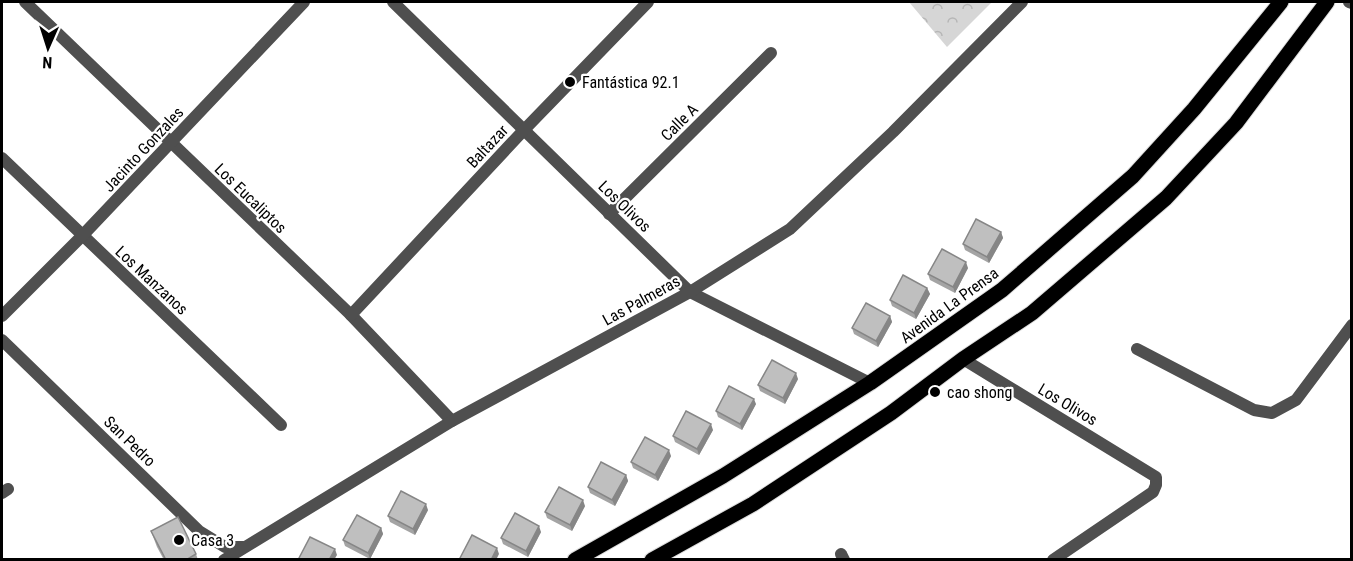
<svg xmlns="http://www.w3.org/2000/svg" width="1353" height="561" font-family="'Roboto Condensed',sans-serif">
  <defs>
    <pattern id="park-crowns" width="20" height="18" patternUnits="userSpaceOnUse" patternTransform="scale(1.5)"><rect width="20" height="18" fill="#d6d6d6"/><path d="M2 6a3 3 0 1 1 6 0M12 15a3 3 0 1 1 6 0" fill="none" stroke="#b6b6b6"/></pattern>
  </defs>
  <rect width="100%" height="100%" fill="#fff"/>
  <polygon fill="url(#park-crowns)" points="909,2 992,2 947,47"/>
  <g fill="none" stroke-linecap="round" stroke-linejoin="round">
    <g stroke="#dbdbdb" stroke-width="17">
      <g id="primary">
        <polyline points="575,560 723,476 870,383 1002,290 1133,176 1194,109 1281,2"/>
        <polyline points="652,560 753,504 891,413 963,359 1032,313 1166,198 1236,123 1327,2"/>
      </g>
    </g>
    <g stroke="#4f4f4f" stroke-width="12">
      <polyline points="25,2 351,315 452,421"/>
      <polyline points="393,2 690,292 870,383"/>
      <polyline points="1349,2 1352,3"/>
      <polyline points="2,158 281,425"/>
      <polyline points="609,214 771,53"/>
      <polyline points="351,315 523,131 648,2"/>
      <polyline points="2,316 82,236 304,2"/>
      <polyline points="2,340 199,531 225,547 243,547"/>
      <polyline points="1137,349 1254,410 1272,413 1296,400 1352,325"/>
      <polyline points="963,359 1156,477 1156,485 1153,492 1053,560"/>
      <polyline points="2,493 8,489"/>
      <polyline points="841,554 844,560"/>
      <polyline points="224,560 452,421 690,292 790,229 893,132 1022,2"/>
    </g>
    <use href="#primary" stroke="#000" stroke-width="15"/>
  </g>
  <g fill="#a4a4a4">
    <polygon points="1001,232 1003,238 989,263 965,250 963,244"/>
    <polygon points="968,268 955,293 930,280 928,274"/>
    <polygon points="927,288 930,294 916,319 892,306 890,300"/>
    <polygon points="890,316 892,322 878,347 854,334 852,328"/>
    <polygon points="798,379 785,404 760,391 758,385"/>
    <polygon points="756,404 742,430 718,417 716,411"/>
    <polygon points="713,430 699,455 675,442 673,436"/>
    <polygon points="671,456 658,481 633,468 631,462"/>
    <polygon points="626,475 628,481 615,506 590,493 588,487"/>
    <polygon points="585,506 572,531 547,518 545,512"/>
    <polygon points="428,510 415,535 390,522 388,516"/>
    <polygon points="381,528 383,534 370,559 345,546 343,540"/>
    <polygon points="151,531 196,554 198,560 164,560 157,547"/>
    <polygon points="541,532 528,557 503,544 501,538"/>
  </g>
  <g fill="#868686">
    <polygon points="1001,232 1003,238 989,263 987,257"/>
    <polygon points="966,262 968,268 955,293 953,287"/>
    <polygon points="927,288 930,294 916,319 914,313"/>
    <polygon points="890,316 892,322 878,347 876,341"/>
    <polygon points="796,373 798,379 785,404 783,398"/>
    <polygon points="754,399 756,404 742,430 740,424"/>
    <polygon points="711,424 713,430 699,455 697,449"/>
    <polygon points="669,450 671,456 658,481 655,475"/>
    <polygon points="626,475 628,481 615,506 612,500"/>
    <polygon points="583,500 585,506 572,531 570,525"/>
    <polygon points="426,504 428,510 415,535 413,529"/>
    <polygon points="539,526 541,532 528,557 526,551"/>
    <polygon points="381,528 383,534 370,559 368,553"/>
    <polygon points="497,548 499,554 496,560 491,560"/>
    <polygon points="335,549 337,555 334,560 329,560"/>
  </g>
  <g fill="#bfbfbf" stroke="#868686" stroke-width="1.5">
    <polygon points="976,219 1001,232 987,257 963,244"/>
    <polygon points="942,249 966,262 953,287 928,274"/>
    <polygon points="903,275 927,288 914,313 890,300"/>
    <polygon points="866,303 890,316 876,341 852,328"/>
    <polygon points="772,360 796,373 783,398 758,385"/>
    <polygon points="729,386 754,399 740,424 716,411"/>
    <polygon points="686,411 711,424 697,449 673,436"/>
    <polygon points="645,437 669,450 655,475 631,462"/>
    <polygon points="601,462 626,475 612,500 588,487"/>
    <polygon points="559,487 583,500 570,525 545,512"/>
    <polygon points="401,491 426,504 413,529 388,516"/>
    <polygon points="515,513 539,526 526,551 501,538"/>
    <polygon points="357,515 381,528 368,553 343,540"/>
    <polygon points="178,517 196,554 186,560 166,560 151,531"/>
    <polygon points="472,535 497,548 491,560 459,560"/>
    <polygon points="310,537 335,549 329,560 298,560"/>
  </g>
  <g fill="#000" stroke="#fff" stroke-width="2">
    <circle cx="570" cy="82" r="6"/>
    <circle cx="935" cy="392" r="6"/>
    <circle cx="179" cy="540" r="6"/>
  </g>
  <g text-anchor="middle" stroke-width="4.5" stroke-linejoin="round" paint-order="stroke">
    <g font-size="16" fill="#000" stroke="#fff" text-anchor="start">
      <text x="582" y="88">Fantástica 92.1</text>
      <text x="947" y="398">cao shong</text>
      <text x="191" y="546">Casa 3</text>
    </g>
    <g font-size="16" fill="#000" stroke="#fff">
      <text transform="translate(679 122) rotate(-45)" y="6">Calle A</text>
      <text transform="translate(487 146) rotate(-47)" y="6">Baltazar</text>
      <text transform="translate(143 149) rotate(-47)" y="6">Jacinto Gonzales</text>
      <text transform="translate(251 198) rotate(44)" y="6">Los Eucaliptos</text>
      <text transform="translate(625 206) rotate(44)" y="6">Los Olivos</text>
      <text transform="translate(152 280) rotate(43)" y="6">Los Manzanos</text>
      <text transform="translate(641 300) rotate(-29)" y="6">Las Palmeras</text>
      <text transform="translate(949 305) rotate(-36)" y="6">Avenida La Prensa</text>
      <text transform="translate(1068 404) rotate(31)" y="6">Los Olivos</text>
      <text transform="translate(130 441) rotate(44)" y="6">San Pedro</text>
    </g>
  </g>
  <rect width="1353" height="561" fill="none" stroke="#000000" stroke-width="6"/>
  <g transform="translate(48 48) rotate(183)" stroke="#ffffff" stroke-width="4.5" paint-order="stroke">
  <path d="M0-4.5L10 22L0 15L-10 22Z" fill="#000000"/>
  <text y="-9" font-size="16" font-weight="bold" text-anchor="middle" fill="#000000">N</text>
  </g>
</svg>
